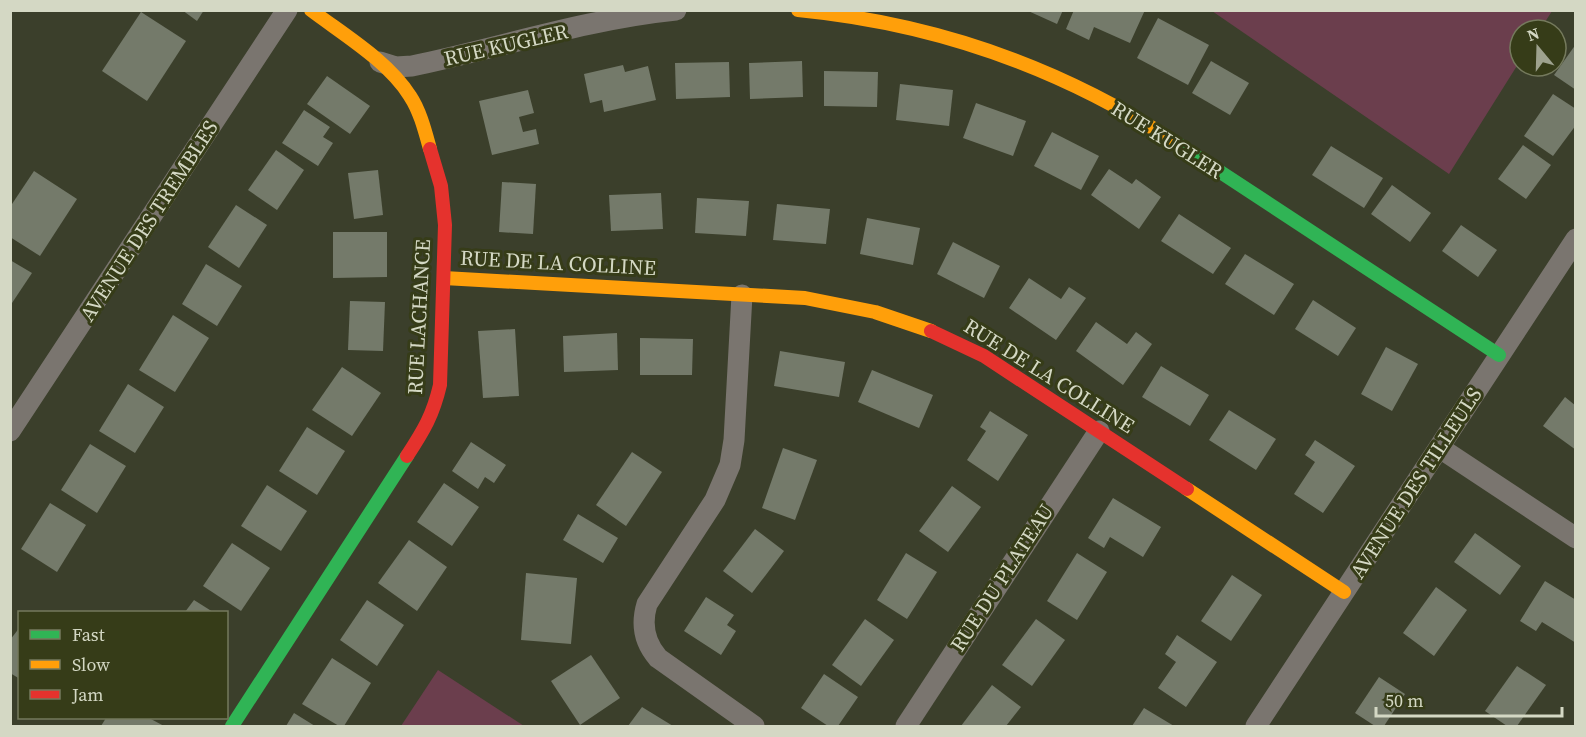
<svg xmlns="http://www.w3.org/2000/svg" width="1586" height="737" font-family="'Source Serif 4',serif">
  <rect width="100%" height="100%" fill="#3b3f2b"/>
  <g fill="#6b3e4d">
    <polygon points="1212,11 1552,11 1540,30 1520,30 1520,61 1449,174"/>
    <polygon points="438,670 524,726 401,726"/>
  </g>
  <g fill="#747a6a">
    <polygon points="182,10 204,10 197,21"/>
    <polygon points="1026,10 1063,10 1057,24"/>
    <polygon points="1074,10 1145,10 1130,43 1094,27 1089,40 1066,29"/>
    <polygon points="141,12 186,41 147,101 102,71"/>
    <polygon points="1158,18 1209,45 1188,85 1137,58"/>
    <polygon points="1576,44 1576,90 1554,75"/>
    <polygon points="802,61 803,97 750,99 749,63"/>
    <polygon points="1211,61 1249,83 1230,115 1192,93"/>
    <polygon points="729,62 730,97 676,99 675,63"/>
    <polygon points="623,65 625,72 648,66 656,100 604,112 602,100 590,103 584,74"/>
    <polygon points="824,71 878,72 877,107 824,106"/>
    <polygon points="327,76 370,106 350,134 307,104"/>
    <polygon points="900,84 953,90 949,126 896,120"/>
    <polygon points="528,90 534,113 519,117 523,132 536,129 539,144 492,155 479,101"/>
    <polygon points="1553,94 1576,109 1576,125 1553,156 1524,136"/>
    <polygon points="976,103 1026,121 1013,156 963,138"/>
    <polygon points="304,110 330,127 323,137 333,143 318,166 282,143"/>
    <polygon points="1052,132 1099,156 1081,190 1034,166"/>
    <polygon points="1523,145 1551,165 1526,199 1498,179"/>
    <polygon points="1331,146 1383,178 1364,208 1312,175"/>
    <polygon points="276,150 304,170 277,210 248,190"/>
    <polygon points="1109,169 1132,184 1136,179 1161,197 1139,229 1091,195"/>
    <polygon points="378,170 383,215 354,219 348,173"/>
    <polygon points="34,171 77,199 40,256 10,237 10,207"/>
    <polygon points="502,182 536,184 533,234 499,232"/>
    <polygon points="1392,185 1431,213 1410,242 1371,214"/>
    <polygon points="661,193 663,229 611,231 609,195"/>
    <polygon points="697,198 749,201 746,236 695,233"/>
    <polygon points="777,204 830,209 826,244 773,240"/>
    <polygon points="236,205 267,225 239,268 208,247"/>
    <polygon points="1179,214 1231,248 1213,274 1161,241"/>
    <polygon points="867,218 920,228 913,265 860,254"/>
    <polygon points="1461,225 1497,250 1478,277 1442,251"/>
    <polygon points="333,232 387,232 387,277 333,278"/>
    <polygon points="953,242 1000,266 984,298 937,274"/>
    <polygon points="1245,254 1294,284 1274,315 1225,284"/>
    <polygon points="10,260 32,273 10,306"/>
    <polygon points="206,264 242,286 217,326 182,304"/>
    <polygon points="1029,278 1061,299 1069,287 1086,298 1056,340 1009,308"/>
    <polygon points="1313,300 1356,328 1338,356 1295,329"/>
    <polygon points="350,301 385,302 383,351 348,350"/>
    <polygon points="173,315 209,338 175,392 139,370"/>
    <polygon points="1096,322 1127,344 1136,332 1152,344 1123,385 1076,351"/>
    <polygon points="515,329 519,396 483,398 478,331"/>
    <polygon points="617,333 618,370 564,372 563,336"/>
    <polygon points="640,338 693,339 692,375 640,375"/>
    <polygon points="1386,347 1418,364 1392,411 1361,394"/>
    <polygon points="780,351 845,362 839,397 774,386"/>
    <polygon points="1161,366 1209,395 1190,426 1142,397"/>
    <polygon points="342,367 381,393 352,436 312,410"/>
    <polygon points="872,370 933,395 919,428 858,402"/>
    <polygon points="128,384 164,407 135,453 99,431"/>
    <polygon points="1565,397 1576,406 1576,450 1543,426"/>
    <polygon points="1229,410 1276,439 1256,470 1209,440"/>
    <polygon points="990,411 1028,435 998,481 967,460 986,431 980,427"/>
    <polygon points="307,427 345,451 317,495 279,471"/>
    <polygon points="1315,440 1355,466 1323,513 1294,494 1315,462 1305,455"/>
    <polygon points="471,442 506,465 494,483 485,477 478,489 452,471"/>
    <polygon points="90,444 126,466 97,513 61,490"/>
    <polygon points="783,448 817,460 795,520 762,508"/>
    <polygon points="632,452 662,472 626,526 596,505"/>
    <polygon points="444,483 479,507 452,546 417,522"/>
    <polygon points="267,485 307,511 281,551 241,526"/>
    <polygon points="952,486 981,507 948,552 919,531"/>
    <polygon points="1113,498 1161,527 1143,557 1110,537 1104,548 1088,538"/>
    <polygon points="50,503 86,525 57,572 21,549"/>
    <polygon points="578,514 618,538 603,563 563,540"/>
    <polygon points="755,529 784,551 752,593 723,571"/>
    <polygon points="1475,533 1521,566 1500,595 1454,562"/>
    <polygon points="409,540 447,567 417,611 378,583"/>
    <polygon points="232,543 270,568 241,611 203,586"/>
    <polygon points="906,553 937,572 907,619 877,600"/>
    <polygon points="1077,553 1107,572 1077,620 1047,601"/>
    <polygon points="526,573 577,578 571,644 521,640"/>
    <polygon points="1232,575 1262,595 1231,641 1201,621"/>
    <polygon points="1545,581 1576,600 1576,643 1542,622 1536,631 1520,621"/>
    <polygon points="1436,587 1467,610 1434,656 1403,633"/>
    <polygon points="706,597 734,615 727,625 736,631 721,655 684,631"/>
    <polygon points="194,600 213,612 185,612"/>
    <polygon points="367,600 404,625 377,666 340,640"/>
    <polygon points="865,619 894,640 861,686 832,665"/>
    <polygon points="1036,619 1065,640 1032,686 1002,665"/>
    <polygon points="20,627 20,679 10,673 10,640"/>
    <polygon points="1177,635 1217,662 1186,707 1158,688 1176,662 1165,654"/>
    <polygon points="591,655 620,698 580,725 551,681"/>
    <polygon points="332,658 371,683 344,726 339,726 302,704"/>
    <polygon points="1517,666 1546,685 1517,726 1507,726 1485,711"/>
    <polygon points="824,674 858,697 838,726 828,726 801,708"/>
    <polygon points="1379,677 1405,694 1384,726 1375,726 1355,713"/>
    <polygon points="992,685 1021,707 1006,726 961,726"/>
    <polygon points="642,707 673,726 628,726"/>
    <polygon points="1144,708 1174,726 1132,726"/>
    <polygon points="294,713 315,726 286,726"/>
    <polygon points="106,718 149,718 164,726 101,726"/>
  </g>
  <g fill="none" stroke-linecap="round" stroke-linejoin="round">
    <g stroke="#7a756f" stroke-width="21">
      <path d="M380,62l16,5 16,-1c87,-18 175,-47 264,-56"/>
      <path d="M742,295l-8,145 -4,25 -15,35 -68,104c-6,20 -3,38 11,54l96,68"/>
      <polyline points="10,431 287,10"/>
      <polyline points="1440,448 1576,538"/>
      <polyline points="906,726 1099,431"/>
      <polyline points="1256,726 1576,239"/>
    </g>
    <g stroke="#30b455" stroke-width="14">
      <polyline points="1170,139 1499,355"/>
      <polyline points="232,726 407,456"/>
    </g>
    <g stroke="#ff9f0a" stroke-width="14">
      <path d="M311,10c33,25 77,51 99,86 10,15 15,35 20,53"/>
      <path d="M798,10c134,13 259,56 372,129"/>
      <polyline points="444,278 805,298 875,312 931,331"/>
      <polyline points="1187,489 1344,592"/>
    </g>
    <g stroke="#e5322d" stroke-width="14">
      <polyline points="931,331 984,356 1187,489"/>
      <path d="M407,456c17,-26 26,-41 33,-71l5,-160 -4,-39 -11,-37"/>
    </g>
  </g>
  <g text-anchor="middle" stroke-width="6" stroke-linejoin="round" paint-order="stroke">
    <g font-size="21" fill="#d4d8c4" stroke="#363c18">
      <text transform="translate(506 45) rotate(-13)" y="7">RUE KUGLER</text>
      <text transform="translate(1167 140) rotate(32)" y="7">RUE KUGLER</text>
      <text transform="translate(149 221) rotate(-57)" y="7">AVENUE DES TREMBLES</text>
      <text transform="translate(558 263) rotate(3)" y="7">RUE DE LA COLLINE</text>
      <text transform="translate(419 317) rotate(-87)" y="7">RUE LACHANCE</text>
      <text transform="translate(1049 376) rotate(32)" y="7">RUE DE LA COLLINE</text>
      <text transform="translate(1416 483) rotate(-57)" y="7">AVENUE DES TILLEULS</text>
      <text transform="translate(1002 578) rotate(-57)" y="7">RUE DU PLATEAU</text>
    </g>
  </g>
  <rect width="1586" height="737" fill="none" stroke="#d4d8c4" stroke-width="24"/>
  <rect x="18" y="611" width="210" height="108" fill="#363c18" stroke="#757a5d" stroke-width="1.5"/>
  <rect x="30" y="630" width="30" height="9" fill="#30b455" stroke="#757a5d" stroke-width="1.5"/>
  <text x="72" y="641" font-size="18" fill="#d4d8c4">Fast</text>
  <rect x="30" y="660" width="30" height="9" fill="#ff9f0a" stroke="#757a5d" stroke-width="1.5"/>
  <text x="72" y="671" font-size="18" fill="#d4d8c4">Slow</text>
  <rect x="30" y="690" width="30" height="9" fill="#e5322d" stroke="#757a5d" stroke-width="1.5"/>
  <text x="72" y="701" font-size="18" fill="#d4d8c4">Jam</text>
  <g transform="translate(1538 48) rotate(341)"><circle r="28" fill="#363c18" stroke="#757a5d" stroke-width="1.5"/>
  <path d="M0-4.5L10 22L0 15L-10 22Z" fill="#9ea28e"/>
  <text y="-9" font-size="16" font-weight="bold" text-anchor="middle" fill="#d4d8c4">N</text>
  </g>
  <path d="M1376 707v9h186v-9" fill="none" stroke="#d4d8c4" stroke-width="3"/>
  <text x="1385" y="707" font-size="18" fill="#d4d8c4" stroke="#363c18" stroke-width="4.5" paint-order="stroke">50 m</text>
</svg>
